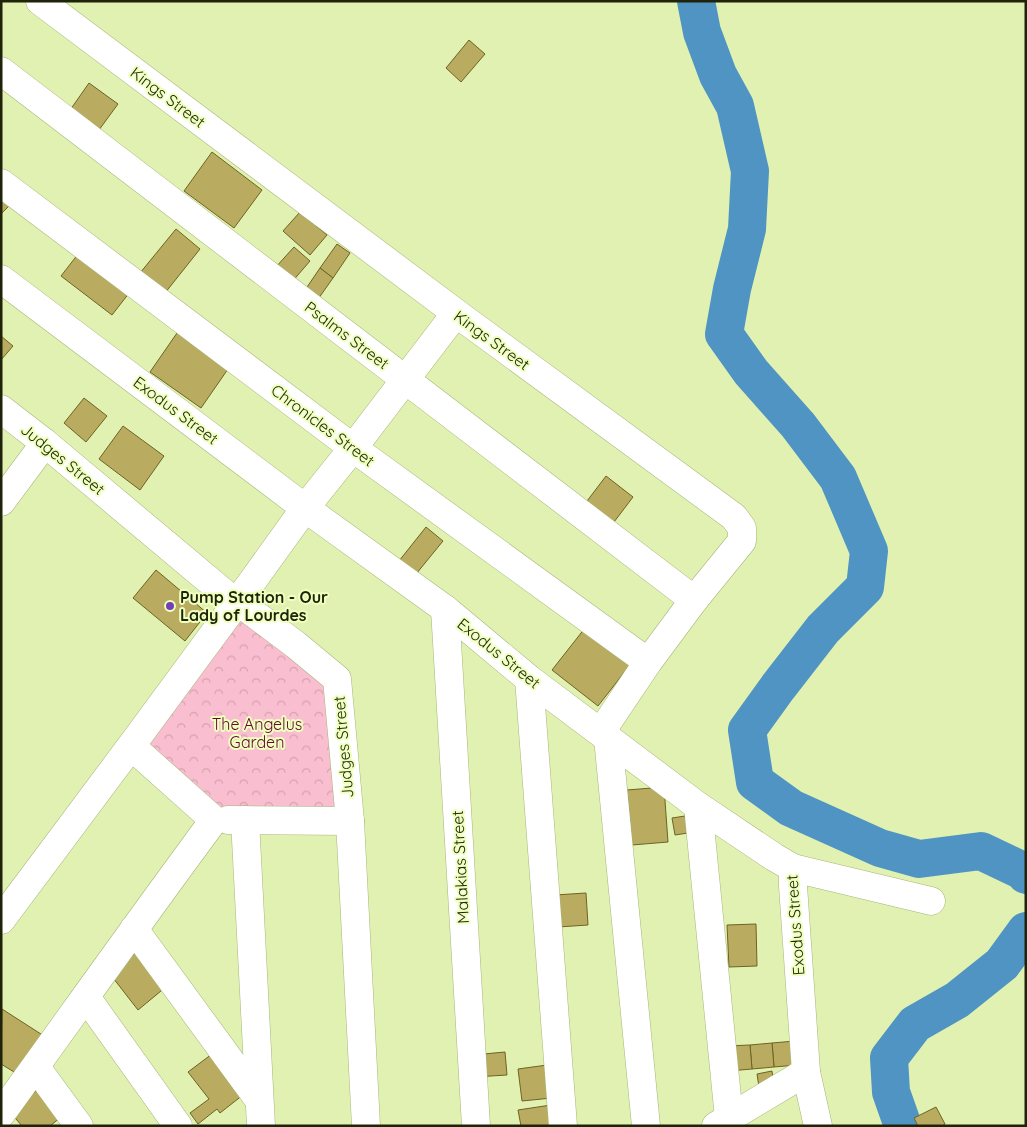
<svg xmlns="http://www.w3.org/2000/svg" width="1027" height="1127" font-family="Quicksand,sans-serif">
  <defs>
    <pattern id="park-crowns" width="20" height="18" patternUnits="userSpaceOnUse" patternTransform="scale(1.25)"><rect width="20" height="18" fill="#f9becf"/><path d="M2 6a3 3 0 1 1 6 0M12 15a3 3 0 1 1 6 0" fill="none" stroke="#d5a3b0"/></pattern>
  </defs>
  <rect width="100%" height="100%" fill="#e1f1b2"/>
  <polygon fill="url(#park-crowns)" points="243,608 335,681 347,817 218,815 139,753"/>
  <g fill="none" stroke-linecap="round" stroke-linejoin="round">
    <g stroke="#4f94c2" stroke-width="38">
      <polyline points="696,1 702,32 718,75 735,106 750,171 747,229 732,289 724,334 751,372 798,425 838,478 869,551 865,587 823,629 778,687 747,730 755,782 791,808 880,848 919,859 981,851 1023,871 1026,875"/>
      <polyline points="903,1126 891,1092 889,1058 915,1024 957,1000 1002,964 1026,931"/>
    </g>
  </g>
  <g fill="#b9ac60" stroke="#6e6323">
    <polygon points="469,40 485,54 461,82 446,68"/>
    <polygon points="89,83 118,104 96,134 68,113"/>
    <polygon points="212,152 262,190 234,228 184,191"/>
    <polygon points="1,191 13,202 1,214"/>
    <polygon points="300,212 327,235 310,255 283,231"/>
    <polygon points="176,229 200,249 165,293 140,273"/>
    <polygon points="337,244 350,253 333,278 320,268"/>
    <polygon points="294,247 310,261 291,283 275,268"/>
    <polygon points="82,249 133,288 112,315 61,276"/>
    <polygon points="320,268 333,278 316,302 303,293"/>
    <polygon points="177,333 228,369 201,408 150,372"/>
    <polygon points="1,336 13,346 1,360"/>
    <polygon points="84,398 107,416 86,442 64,423"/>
    <polygon points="123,426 164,456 140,490 99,459"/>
    <polygon points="606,476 633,497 611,526 584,505"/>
    <polygon points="426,527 443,541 412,579 395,566"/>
    <polygon points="156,570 207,613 185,641 133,598"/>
    <polygon points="585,628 630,665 598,706 552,670"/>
    <polygon points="664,787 668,842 632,845 627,790"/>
    <polygon points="685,816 688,833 675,835 672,818"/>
    <polygon points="586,893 588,925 558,927 555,895"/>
    <polygon points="756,924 757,966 729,967 727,925"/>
    <polygon points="139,950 167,986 138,1010 110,974"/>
    <polygon points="2,1009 44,1036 19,1075 1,1064"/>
    <polygon points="795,1041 797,1065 774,1067 772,1043"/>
    <polygon points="772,1043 774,1067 752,1069 750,1045"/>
    <polygon points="750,1045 752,1069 729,1071 727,1046"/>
    <polygon points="216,1051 248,1091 220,1113 217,1109 198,1124 190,1113 209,1099 188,1072"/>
    <polygon points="505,1052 507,1075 475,1077 473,1055"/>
    <polygon points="547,1065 552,1098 522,1101 518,1069"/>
    <polygon points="772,1071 774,1085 759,1087 757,1074"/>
    <polygon points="38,1089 61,1117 50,1126 22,1126 10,1112"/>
    <polygon points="551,1105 555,1126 521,1126 518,1110"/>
    <polygon points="936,1107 945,1124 942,1126 918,1126 914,1118"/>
  </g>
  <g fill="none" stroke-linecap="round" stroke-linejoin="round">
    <g stroke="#a6b678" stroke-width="29">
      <g id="minor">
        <polyline points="40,1 456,313 734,517 742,528 742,541 694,600 648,662 601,732"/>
        <polyline points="1,71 694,600"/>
        <polyline points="1,183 353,448 648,662"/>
        <polyline points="1,279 305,508 445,609 529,679 698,806 774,857 793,868 793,886 806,1072 818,1126"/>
        <polyline points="1,409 45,443 236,603 244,606 296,645 337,679 350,821 366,1126"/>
        <polyline points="1,502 45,443"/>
        <polyline points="445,609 476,1126"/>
        <polyline points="529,679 563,1126"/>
        <polyline points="608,738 646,1126"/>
        <polyline points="131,746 254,579 305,508 353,448 456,313"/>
        <polyline points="698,806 729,1118"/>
        <polyline points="228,820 350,821"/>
        <polyline points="245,820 261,1126"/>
        <polyline points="793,868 931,901"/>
        <path d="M1,920l130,-174 83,74c-72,97 -142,196 -213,294"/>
        <polyline points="134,929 259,1100"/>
        <polyline points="86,997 178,1126"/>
        <polyline points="36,1067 79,1126"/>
        <polyline points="716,1126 806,1072"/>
      </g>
    </g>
    <use href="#minor" stroke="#fff" stroke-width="28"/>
  </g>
  <circle fill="#733fb6" stroke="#eeffbe" stroke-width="2" cx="170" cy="606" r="5"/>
  <g text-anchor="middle" stroke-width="4" stroke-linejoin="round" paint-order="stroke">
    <g font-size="16" fill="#1e230a" stroke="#eeffbe">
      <text transform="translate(168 97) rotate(37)" y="6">Kings Street</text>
      <text transform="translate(347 335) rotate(37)" y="6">Psalms Street</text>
      <text transform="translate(492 340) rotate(36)" y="6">Kings Street</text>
      <text transform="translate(176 410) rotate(37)" y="6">Exodus Street</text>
      <text transform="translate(323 425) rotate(37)" y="6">Chronicles Street</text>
      <text transform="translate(63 459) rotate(39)" y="6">Judges Street</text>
      <text transform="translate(499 653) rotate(39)" y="6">Exodus Street</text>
      <text transform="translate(343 747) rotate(-95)" y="6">Judges Street</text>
      <text transform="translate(460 867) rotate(-93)" y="6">Malakias Street</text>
      <text transform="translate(795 925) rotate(-94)" y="6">Exodus Street</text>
    </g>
    <g font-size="16" font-weight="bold" fill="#1e230a" stroke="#eeffbe" text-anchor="start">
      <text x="180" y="603">Pump Station - Our<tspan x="180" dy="18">Lady of Lourdes</tspan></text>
    </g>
    <g font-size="16" fill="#640532" stroke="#eeffbe">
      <text x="257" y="730">The Angelus<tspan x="257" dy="18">Garden</tspan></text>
    </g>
  </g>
  <rect width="1027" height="1127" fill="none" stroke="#1e230a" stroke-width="5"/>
</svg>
